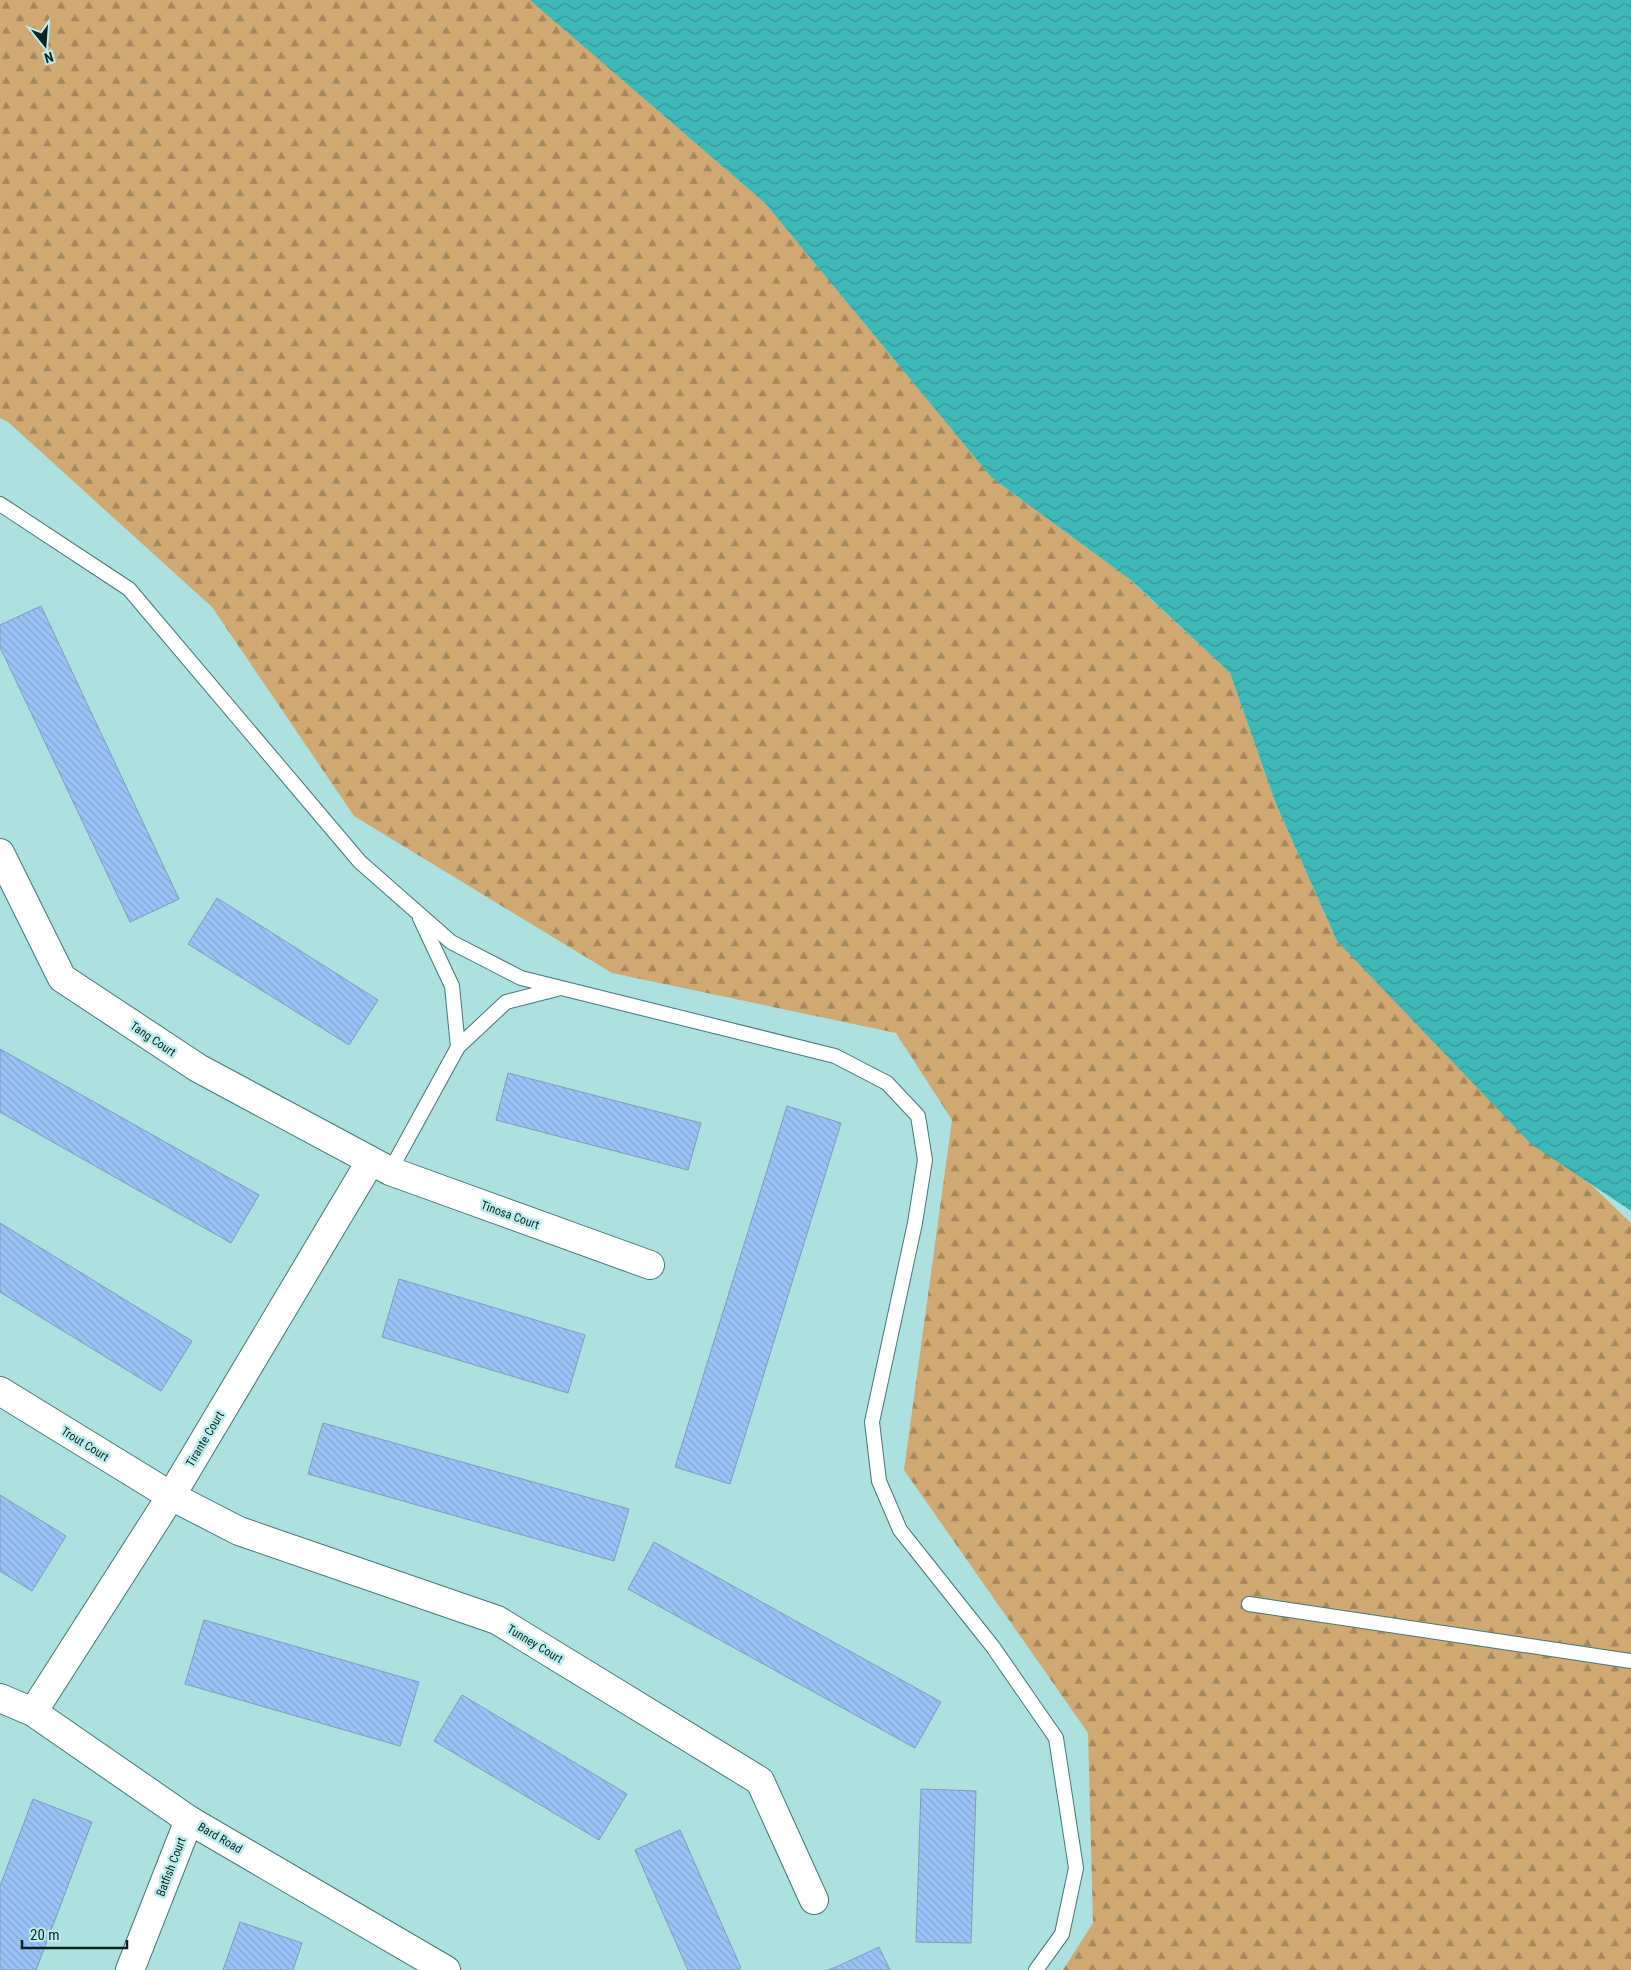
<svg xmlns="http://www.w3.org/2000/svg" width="1631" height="1970" font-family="'Roboto Condensed',sans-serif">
  <defs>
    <pattern id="forest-firs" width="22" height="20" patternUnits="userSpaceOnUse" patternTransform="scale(1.25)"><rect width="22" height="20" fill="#cfa872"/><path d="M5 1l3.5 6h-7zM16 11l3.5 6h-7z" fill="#a6885d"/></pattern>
    <pattern id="water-waves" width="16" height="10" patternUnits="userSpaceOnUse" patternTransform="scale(1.25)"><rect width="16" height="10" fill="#3eb8b7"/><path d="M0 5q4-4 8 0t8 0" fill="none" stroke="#329594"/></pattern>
    <pattern id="building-back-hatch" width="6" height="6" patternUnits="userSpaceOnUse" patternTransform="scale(1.25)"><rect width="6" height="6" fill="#9bc3f6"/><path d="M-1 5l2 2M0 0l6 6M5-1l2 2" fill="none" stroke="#84a7d3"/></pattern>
  </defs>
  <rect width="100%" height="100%" fill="#ade1e0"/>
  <polygon fill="url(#forest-firs)" points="0,0 531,0 765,203 991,477 1128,578 1230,673 1276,804 1337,941 1631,1223 1631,1970 1063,1970 1093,1923 1088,1733 904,1470 952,1120 896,1033 612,973 354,816 212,607 8,422 0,418"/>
  <polygon fill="url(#water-waves)" points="530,0 1631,0 1631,1211 1531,1144 1337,941 1276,804 1230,673 1132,581 991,477 765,203"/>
  <g fill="url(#building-back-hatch)" stroke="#819ab9">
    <polygon points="41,606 179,899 130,922 0,647 0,625"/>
    <polygon points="217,898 378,1000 349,1045 188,944"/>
    <polygon points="0,1049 259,1195 231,1243 0,1112"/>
    <polygon points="508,1073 701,1123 688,1170 496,1120"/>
    <polygon points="787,1106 841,1123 730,1484 675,1467"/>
    <polygon points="0,1223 192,1341 161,1391 0,1292"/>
    <polygon points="399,1279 585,1335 568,1393 382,1337"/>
    <polygon points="323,1423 629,1509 614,1561 308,1474"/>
    <polygon points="0,1495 66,1536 32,1591 0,1571"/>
    <polygon points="654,1542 941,1702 915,1748 628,1589"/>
    <polygon points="204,1620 419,1682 400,1746 185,1684"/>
    <polygon points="462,1695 627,1794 599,1840 434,1741"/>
    <polygon points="921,1789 976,1791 971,1943 916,1942"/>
    <polygon points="33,1799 92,1822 36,1970 0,1970 0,1886"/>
    <polygon points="680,1830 741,1968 736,1970 688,1970 635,1850"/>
    <polygon points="240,1922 302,1943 293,1970 223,1970"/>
    <polygon points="879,1947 890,1970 828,1970 836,1967"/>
  </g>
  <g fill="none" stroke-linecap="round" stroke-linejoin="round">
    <g stroke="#447675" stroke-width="16">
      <g id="lane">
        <polyline points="0,504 129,589 360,862 451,942 521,978 835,1056 887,1083 918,1116 925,1160 915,1223 872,1422 879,1481 900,1530 993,1647 1056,1738 1076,1868 1062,1934 1036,1970"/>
        <polyline points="458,1047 506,1002 557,989"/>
        <polyline points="390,1171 458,1047 452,986 420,918"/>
        <polyline points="1249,1604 1631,1661"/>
      </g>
    </g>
    <g stroke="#447675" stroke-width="30">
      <g id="street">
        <polyline points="0,853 62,978 198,1068 390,1171 650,1265"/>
        <polyline points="0,1391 171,1496 239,1531 497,1620 760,1781 814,1900"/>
        <polyline points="0,1698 33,1712 189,1820 446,1970"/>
        <polyline points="33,1712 171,1496 370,1162"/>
        <polyline points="130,1970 189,1820"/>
      </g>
    </g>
    <use href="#lane" stroke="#fff" stroke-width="14"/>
    <use href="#street" stroke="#fff" stroke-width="28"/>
  </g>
  <g text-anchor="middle" stroke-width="5" stroke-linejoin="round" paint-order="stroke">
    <g font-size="12" fill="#0d2222" stroke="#baefed">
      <text transform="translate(153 1039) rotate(34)" y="4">Tang Court</text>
      <text transform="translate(510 1215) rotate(20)" y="4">Tinosa Court</text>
      <text transform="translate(205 1439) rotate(-59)" y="4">Tirante Court</text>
      <text transform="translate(85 1444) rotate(32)" y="4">Trout Court</text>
      <text transform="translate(535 1644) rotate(31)" y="4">Tunney Court</text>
      <text transform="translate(220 1838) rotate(30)" y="4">Bard Road</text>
      <text transform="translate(171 1867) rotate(-69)" y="4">Batfish Court</text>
    </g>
  </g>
  <g transform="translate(45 45) rotate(163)" stroke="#baefed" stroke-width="4" paint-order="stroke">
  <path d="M0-4L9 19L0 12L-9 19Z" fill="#0d2222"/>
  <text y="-8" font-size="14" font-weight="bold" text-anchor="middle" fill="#0d2222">N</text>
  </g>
  <path d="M22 1940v8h105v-8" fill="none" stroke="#0d2222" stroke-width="2.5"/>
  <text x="30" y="1940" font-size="15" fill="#0d2222" stroke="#baefed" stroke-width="4" paint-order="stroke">20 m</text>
</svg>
